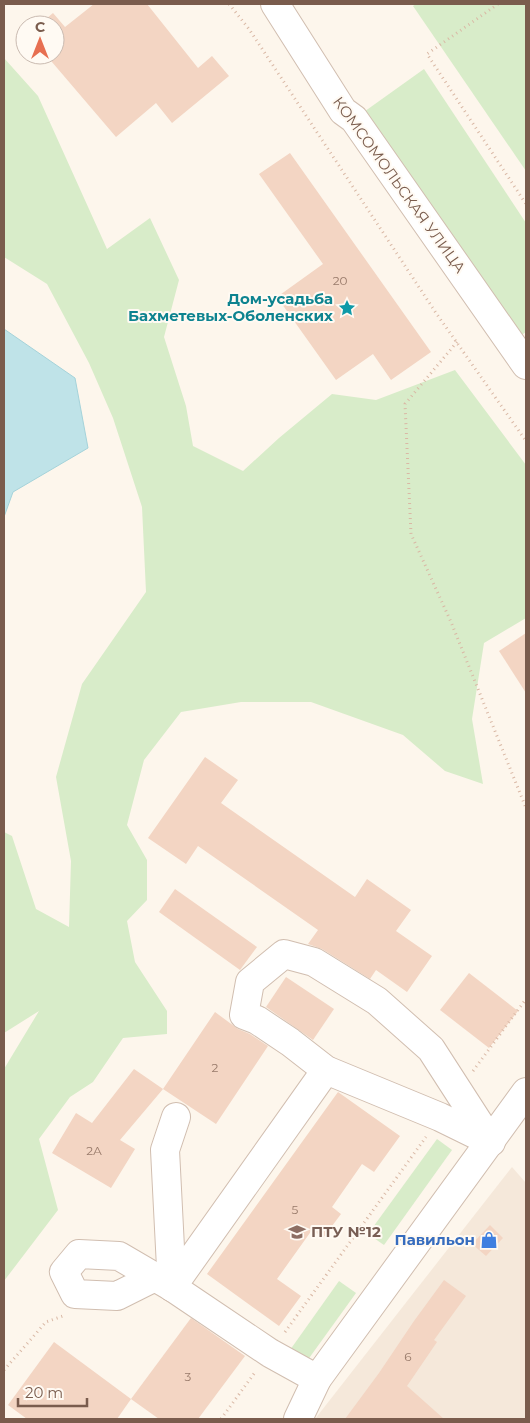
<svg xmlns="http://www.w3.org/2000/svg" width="530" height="1423" font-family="Montserrat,sans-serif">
  <rect width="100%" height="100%" fill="#fdf6ec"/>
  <polygon fill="#f5e8da" points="512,1167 526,1183 526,1419 315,1419"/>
  <g fill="#d8ecc9">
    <polygon points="416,4 526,4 526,171 413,6"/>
    <polygon points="4,58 38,96 107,249 150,218 179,280 164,337 186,406 193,446 243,471 279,438 332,394 376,400 455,370 526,465 526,618 484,643 472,719 483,784 445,771 403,735 311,702 241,702 181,712 144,760 127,825 147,860 147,900 127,921 135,962 167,1011 167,1034 123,1038 93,1082 70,1097 39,1139 58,1210 4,1281 4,1069 39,1011 4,1033 4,832 12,836 36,909 69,927 71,861 56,777 82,684 146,592 142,507 113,418 89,363 47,284 4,257"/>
    <polygon points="424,69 526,223 526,332 510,343 354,119"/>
    <polygon points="437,1139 452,1150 384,1245 368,1234"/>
    <polygon points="339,1281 356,1293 307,1361 290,1350"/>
  </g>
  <polygon fill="#bfe3e8" stroke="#a5d3da" points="4,329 75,378 88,448 13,492 4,517"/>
  <g fill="#f3d5c3">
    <polygon points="94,4 147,4 198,68 212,56 229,76 172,123 156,103 116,137 46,55 55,55 55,25 39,25 53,13 65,27"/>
    <polygon points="290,153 431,352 391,380 373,354 336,380 277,297 323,264 259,174"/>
    <polygon points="526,633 526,693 499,651"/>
    <polygon points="205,757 238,780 221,803 355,897 367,879 411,910 396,931 432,956 407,992 376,970 370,979 322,949 308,944 318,930 198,846 186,864 148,838"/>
    <polygon points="175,889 257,947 240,970 159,912"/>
    <polygon points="469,973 518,1011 489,1048 440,1010"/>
    <polygon points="286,977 334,1009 313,1040 266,1007"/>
    <polygon points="215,1012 238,1029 250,1034 268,1046 216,1124 163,1089"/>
    <polygon points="134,1069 163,1089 120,1140 135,1149 111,1188 52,1153 76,1113 92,1123"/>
    <polygon points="338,1092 400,1136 374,1172 362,1164 332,1207 341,1214 323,1238 312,1230 277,1279 301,1296 279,1326 207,1274"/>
    <polygon points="490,1225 503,1238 486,1256 472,1244"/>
    <polygon points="444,1280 466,1296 434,1340 437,1342 407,1386 444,1419 345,1419 379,1373 414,1321"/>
    <polygon points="191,1318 245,1356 198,1419 159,1419 131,1399"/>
    <polygon points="54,1342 131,1399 117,1419 27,1419 8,1405"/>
  </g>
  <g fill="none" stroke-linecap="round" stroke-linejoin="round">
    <g stroke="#d1beb0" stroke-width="30">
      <g id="minor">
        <polyline points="275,4 343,111 354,119 526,365"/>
        <polygon points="284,954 314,962 377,1001 431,1049 491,1142 440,1117 326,1070 290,1042 257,1020 244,1015 250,982"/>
        <polyline points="155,1277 117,1296 75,1294 64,1272 79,1254 119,1256 172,1287 270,1353 317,1379"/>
        <polyline points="172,1287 326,1070"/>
        <polyline points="172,1287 165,1150 176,1117"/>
        <polyline points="298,1419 317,1379 526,1092"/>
      </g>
    </g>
    <g stroke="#d9b8a5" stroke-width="3" stroke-dasharray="1 4" stroke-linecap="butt">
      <polyline points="229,4 249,29 436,313 526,441"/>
      <polyline points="498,4 427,54 526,204"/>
      <polyline points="457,342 405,404 411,534 451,622 526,808"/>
      <polyline points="473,1071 526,999"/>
      <polyline points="285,1332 426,1137"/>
      <polyline points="4,1370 46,1322 63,1316"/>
      <polyline points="221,1419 256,1371"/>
    </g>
    <use href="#minor" stroke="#fff" stroke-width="28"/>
  </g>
  <defs>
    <g id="sight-bare" transform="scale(1.35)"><path d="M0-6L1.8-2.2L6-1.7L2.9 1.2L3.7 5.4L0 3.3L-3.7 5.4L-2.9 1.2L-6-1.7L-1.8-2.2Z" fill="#0f9aa8" stroke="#fffaf3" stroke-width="2.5" paint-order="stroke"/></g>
    <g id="university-bare" transform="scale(1.35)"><path d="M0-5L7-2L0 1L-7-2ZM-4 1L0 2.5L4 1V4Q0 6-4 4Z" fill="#8d6e63" stroke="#fffaf3" stroke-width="2.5" paint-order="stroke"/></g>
    <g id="shop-bare" transform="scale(1.35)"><path d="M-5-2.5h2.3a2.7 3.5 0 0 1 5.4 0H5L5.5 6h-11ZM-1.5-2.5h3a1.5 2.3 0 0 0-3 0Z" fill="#3f7fe0" stroke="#fffaf3" stroke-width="2.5" paint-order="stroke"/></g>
  </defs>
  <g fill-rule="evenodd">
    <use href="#sight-bare" x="347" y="308"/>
    <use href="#university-bare" x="297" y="1232"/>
    <use href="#shop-bare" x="489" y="1240"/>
  </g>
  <g text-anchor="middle" stroke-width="4" stroke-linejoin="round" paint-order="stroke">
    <g font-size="12" fill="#987a6a">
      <text x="340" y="285">20</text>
      <text x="215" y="1072">2</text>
      <text x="94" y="1155">2А</text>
      <text x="295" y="1214">5</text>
      <text x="408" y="1361">6</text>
      <text x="188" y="1381">3</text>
    </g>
    <g font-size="15" fill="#7a5c4d" stroke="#fffaf3">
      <text transform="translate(399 185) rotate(54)" y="5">КОМСОМОЛЬСКАЯ УЛИЦА</text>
    </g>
    <g font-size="15" font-weight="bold" fill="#0d838f" stroke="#fffaf3" text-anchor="end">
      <text x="333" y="304">Дом-усадьба<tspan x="333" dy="17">Бахметевых-Оболенских</tspan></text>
    </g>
    <g font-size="15" font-weight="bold" fill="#785e54" stroke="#fffaf3" text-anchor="start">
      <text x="311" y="1237">ПТУ №12</text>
    </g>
    <g font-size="15" font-weight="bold" fill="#366cbe" stroke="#fffaf3" text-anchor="end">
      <text x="475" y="1245">Павильон</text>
    </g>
  </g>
  <rect width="530" height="1423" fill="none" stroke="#7a5c4d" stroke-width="10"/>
  <g transform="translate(40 40)"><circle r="24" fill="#fffaf3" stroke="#cabbb1"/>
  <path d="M0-4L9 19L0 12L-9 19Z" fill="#e76f51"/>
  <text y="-8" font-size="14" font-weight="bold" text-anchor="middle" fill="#7a5c4d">С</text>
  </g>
  <path d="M18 1398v8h69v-8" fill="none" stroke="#7a5c4d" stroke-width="2.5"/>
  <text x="25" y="1398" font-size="15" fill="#7a5c4d" stroke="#fffaf3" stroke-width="4" paint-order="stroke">20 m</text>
</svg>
